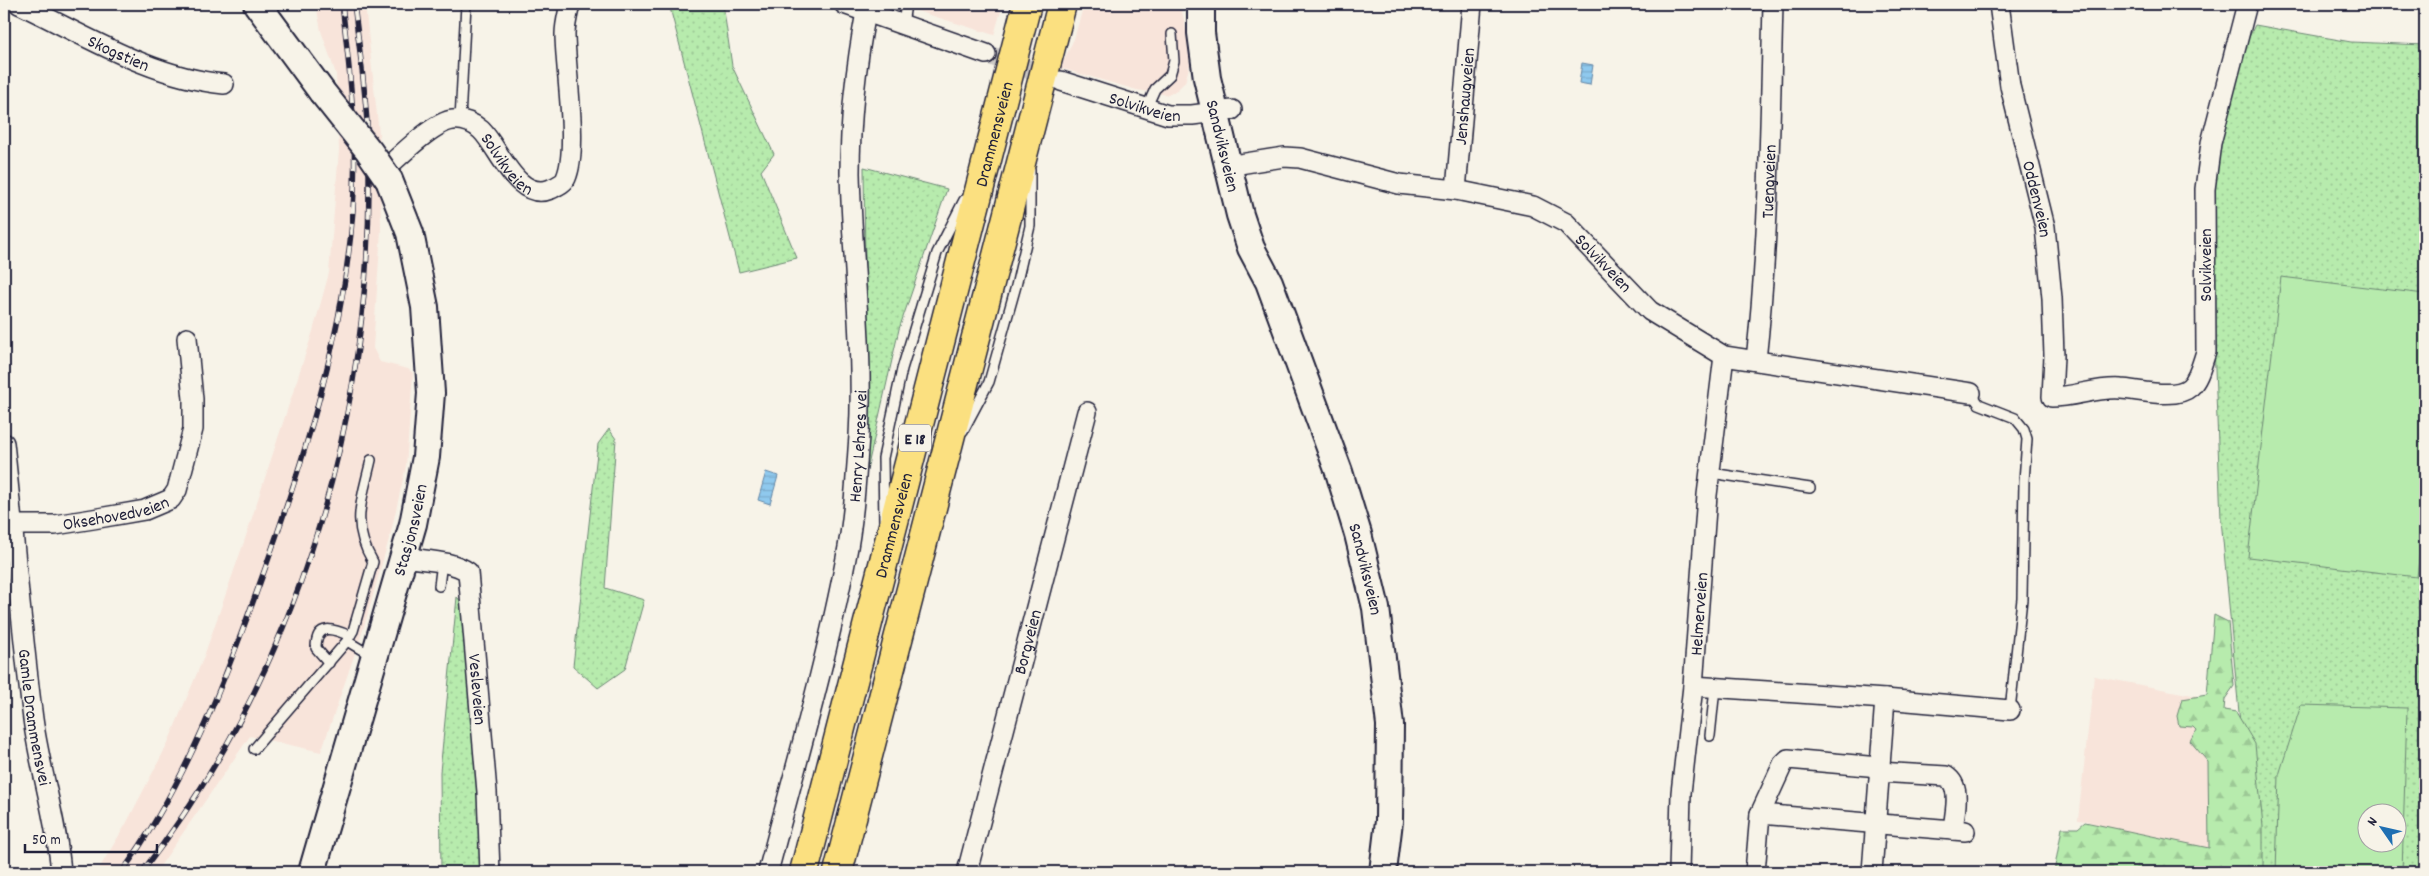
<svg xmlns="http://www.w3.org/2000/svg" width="2429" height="876" font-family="Dekko,sans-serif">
  <defs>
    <pattern id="green-dots" width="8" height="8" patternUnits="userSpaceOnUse" patternTransform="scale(1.25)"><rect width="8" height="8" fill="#b7ebad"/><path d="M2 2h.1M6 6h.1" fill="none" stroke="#9dc996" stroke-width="1.8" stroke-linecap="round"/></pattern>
    <pattern id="forest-firs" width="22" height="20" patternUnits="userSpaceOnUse" patternTransform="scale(1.25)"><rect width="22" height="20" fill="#b7ebad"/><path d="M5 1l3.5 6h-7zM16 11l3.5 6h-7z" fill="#9dc996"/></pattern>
    <pattern id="water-rules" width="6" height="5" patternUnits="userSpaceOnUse" patternTransform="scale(1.25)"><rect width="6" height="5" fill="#8fc9ee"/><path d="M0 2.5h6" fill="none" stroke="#7baccd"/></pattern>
  </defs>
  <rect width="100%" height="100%" fill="#f7f3e8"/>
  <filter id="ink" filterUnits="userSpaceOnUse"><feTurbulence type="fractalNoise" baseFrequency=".02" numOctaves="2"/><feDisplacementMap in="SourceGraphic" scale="10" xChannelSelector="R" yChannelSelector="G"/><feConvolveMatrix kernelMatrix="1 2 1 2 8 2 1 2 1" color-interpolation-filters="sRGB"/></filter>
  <g filter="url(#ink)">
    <g fill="#f8e4da">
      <polygon points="316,4 365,4 380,143 381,230 373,348 380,362 408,369 413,373 406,466 391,532 363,630 321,752 250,736 156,872 97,872 126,824 167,745 203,659 244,542 313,331 329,273 339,150 336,74 321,31"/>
      <polygon points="895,4 1003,4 994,35"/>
      <polygon points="1084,4 1180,4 1185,24 1190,64 1185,82 1177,90 1168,95 1137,90 1060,68 1074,39"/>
      <polygon points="2094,676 2208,698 2228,868 2087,821 2078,820"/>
    </g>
    <g fill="url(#green-dots)" stroke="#6c8674" fill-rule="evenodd">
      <polygon points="669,4 723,4 732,66 774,154 761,171 797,258 739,272"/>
      <path d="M2255,25l96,17 74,3v827h-181l1,-95 -24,-258 -10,-251 7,-128 26,-93zM2366,814h30v30h-30z"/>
      <polygon points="864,167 947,189 899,329 867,470"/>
      <polygon points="609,429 616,439 605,588 644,600 625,669 598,688 573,666 598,444"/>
      <polygon points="457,597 473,616 487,872 441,872 440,772"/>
    </g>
    <polygon fill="url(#forest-firs)" stroke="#6c8674" points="2214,615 2228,622 2234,686 2225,699 2224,710 2236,712 2255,744 2263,827 2263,872 2054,872 2062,828 2078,828 2085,822 2209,848 2208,762 2190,741 2196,730 2193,727 2179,726 2177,716 2182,699 2207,695"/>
    <g fill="#b7ebad" stroke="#6c8674" fill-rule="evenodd">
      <polygon points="2281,277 2425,294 2425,507 2417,577 2248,557"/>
      <path d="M2301,705l106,3 -5,164h-126l3,-97zM2366,814h30v30h-30z"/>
    </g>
    <g fill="url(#water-rules)" stroke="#6386a6">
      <polygon points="1582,63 1593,65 1590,85 1579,83"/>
      <polygon points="766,472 778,476 770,504 758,500"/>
    </g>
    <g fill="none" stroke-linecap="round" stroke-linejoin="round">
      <polyline stroke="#ccc9c5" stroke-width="19" stroke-dasharray="19 9" stroke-linecap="butt" points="986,54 1055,79"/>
      <g stroke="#22223b" stroke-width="12">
        <g id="lane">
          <polyline points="903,24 906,4"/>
          <polyline points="1146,109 1155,89 1170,75 1174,61 1172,34"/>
          <polyline points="460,120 466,4"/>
          <polyline points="1971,393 1979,404 2015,418 2024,429 2027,439 2024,481 2022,599 2010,710"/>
          <polyline points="963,431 989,382 1016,286 1030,226 1030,170"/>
          <polyline points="1711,473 1810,488"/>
          <polyline points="884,524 883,458 902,369 937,253 964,200"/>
          <polyline points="439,586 442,562"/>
          <polyline points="347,641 372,656"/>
          <path d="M329,663l-13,-15c0,-26 18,-19 34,-12"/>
          <polyline points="1710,736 1715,688"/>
          <path d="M254,749l93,-108 6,-10 20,-69c-23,-39 -11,-62 -2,-102"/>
        </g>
      </g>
      <g stroke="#22223b" stroke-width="22">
        <g id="street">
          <path id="s1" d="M19,4c66,31 131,73 205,80"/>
          <polyline points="844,4 986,54"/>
          <path id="s2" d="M1999,4l11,82 35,141 7,71 2,58 -2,41c23,0 45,-10 69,-8 18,1 55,11 69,-2 9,-8 12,-24 16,-35l-1,-163 6,-46 36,-139"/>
          <path id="s3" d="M1061,81l107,34h24l40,-5"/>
          <path id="s4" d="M1227,166l57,-9 16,1 99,26 57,6 77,16 33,17 84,88 74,45 247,37"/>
          <path id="s5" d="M383,171c16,-14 50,-49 70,-51 11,-1 20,3 28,10 18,17 36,73 70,59 6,-3 13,-6 15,-11 13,-30 -1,-109 -1,-144 0,-10 3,-20 5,-30"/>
          <path id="s6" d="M1456,190l16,-186"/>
          <path id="s7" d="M1756,360c13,-118 14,-238 17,-356"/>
          <path id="s8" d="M4,443c10,92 17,184 29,276 7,51 24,102 28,153"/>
          <path id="s9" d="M13,525h42l38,-6 52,-9 26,-11 6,-9 16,-61v-30l-6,-61"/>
          <path id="s10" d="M404,557c21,4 47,3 64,15l19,220 3,80"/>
          <polyline points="1693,686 1885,699 2010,710"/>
          <path d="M1878,772l68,4c17,11 8,38 7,54"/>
          <polyline points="1760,814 1965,831"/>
          <path id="s11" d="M768,872c27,-104 58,-209 78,-314 8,-40 10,-82 13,-122 5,-88 -7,-176 -9,-263 0,-55 6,-108 16,-161"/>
          <path id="s12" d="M967,872l120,-460"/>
          <path id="s13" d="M1679,872l2,-79 12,-107 14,-191 17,-139"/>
          <polyline points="1755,872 1760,814 1783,764 1788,759 1879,767"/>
          <polyline points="1872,872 1885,699"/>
        </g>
      </g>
      <g stroke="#22223b" stroke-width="30">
        <g id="secondary">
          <polyline points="257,4 322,92"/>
          <path id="s14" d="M1201,4v29l6,45 33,137 11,33 18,34 70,190 19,62 18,74 14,117 -1,96 -6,51"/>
          <path id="s15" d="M312,872l101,-348 13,-67 5,-64 -6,-86 -15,-74 -21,-53"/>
        </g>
      </g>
      <g stroke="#22223b" stroke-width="31">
        <g id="highway">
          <path id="s16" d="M804,872l223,-868"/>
          <polyline points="838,872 1062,4"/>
        </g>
      </g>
      <use href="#lane" stroke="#f7f3e8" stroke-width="9"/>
      <use href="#street" stroke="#f7f3e8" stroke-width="19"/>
      <use href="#secondary" stroke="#f7f3e8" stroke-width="26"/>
      <use href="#highway" stroke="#fbe080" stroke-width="28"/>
      <g stroke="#22223b" stroke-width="5.5">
        <g id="rail">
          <path d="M122,872c67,-93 106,-200 144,-306 41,-117 78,-233 87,-356 5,-69 -3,-138 -11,-206"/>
          <path d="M142,872c154,-198 229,-448 227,-698 0,-57 -8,-114 -15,-170"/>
        </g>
      </g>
      <use href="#rail" stroke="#f7f3e8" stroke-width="4" stroke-dasharray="11" stroke-linecap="butt"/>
      <g stroke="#22223b" stroke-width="30" stroke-linecap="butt">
        <polyline id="secondary-bridge" points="322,92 369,151 389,180"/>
      </g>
      <use href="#secondary-bridge" stroke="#f7f3e8" stroke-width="26"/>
    </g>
  </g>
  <g text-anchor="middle" stroke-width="5" stroke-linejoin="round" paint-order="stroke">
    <rect fill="#f7f3e8" stroke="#62616f" stroke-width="1" x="899" y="424.5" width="32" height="27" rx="4"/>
    <g font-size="16" font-weight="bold" fill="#22223b">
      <text x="915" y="444">E 18</text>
    </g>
    <g font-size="18" fill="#22223b" stroke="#f7f3e8">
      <text dy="6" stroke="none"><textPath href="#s1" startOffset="111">Skogstien</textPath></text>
      <text dy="6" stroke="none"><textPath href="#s6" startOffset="94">Jenshaugveien</textPath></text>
      <text dy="6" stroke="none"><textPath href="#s3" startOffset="88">Solvikveien</textPath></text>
      <text dy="6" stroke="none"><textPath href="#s16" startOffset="762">Drammensveien</textPath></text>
      <text dy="6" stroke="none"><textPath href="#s14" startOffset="144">Sandviksveien</textPath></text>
      <text dy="6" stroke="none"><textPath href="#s5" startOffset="161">Solvikveien</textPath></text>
      <text dy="6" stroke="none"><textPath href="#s7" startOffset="179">Tuengveien</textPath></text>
      <text dy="6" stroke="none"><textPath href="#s2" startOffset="199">Oddenveien</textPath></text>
      <text dy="6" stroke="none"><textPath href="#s4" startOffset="404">Solvikveien</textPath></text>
      <text transform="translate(2205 265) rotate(-90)" y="6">Solvikveien</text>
      <text dy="6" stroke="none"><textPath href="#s11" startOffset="436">Henry Lehres vei</textPath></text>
      <text dy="6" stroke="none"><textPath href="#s9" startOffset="104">Oksehovedveien</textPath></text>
      <text dy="6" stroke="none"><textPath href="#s16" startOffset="358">Drammensveien</textPath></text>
      <text dy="6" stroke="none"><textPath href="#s15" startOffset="356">Stasjonsveien</textPath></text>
      <text dy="6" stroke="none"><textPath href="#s14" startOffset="592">Sandviksveien</textPath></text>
      <text dy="6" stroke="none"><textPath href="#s13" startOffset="259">Helmerveien</textPath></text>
      <text dy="6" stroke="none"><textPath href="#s12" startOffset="238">Borgveien</textPath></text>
      <text dy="6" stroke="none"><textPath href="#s10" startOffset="184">Vesleveien</textPath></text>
      <text dy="6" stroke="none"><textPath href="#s8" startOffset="276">Gamle Drammensvei</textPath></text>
    </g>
  </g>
  <rect width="2429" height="876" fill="none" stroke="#f7f3e8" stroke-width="20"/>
  <rect x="10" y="10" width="2409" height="856" fill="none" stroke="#22223b" stroke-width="2" filter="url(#ink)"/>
  <g transform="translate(2382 828) rotate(304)"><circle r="24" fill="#f7f3e8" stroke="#a29fa3"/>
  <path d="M0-4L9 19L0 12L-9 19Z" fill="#1f6fb2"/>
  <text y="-8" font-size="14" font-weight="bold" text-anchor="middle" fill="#22223b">N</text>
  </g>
  <path d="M25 844v8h132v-8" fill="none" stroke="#22223b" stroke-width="2.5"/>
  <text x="32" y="844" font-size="15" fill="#22223b" stroke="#f7f3e8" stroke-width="4" paint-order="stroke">50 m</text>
</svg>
